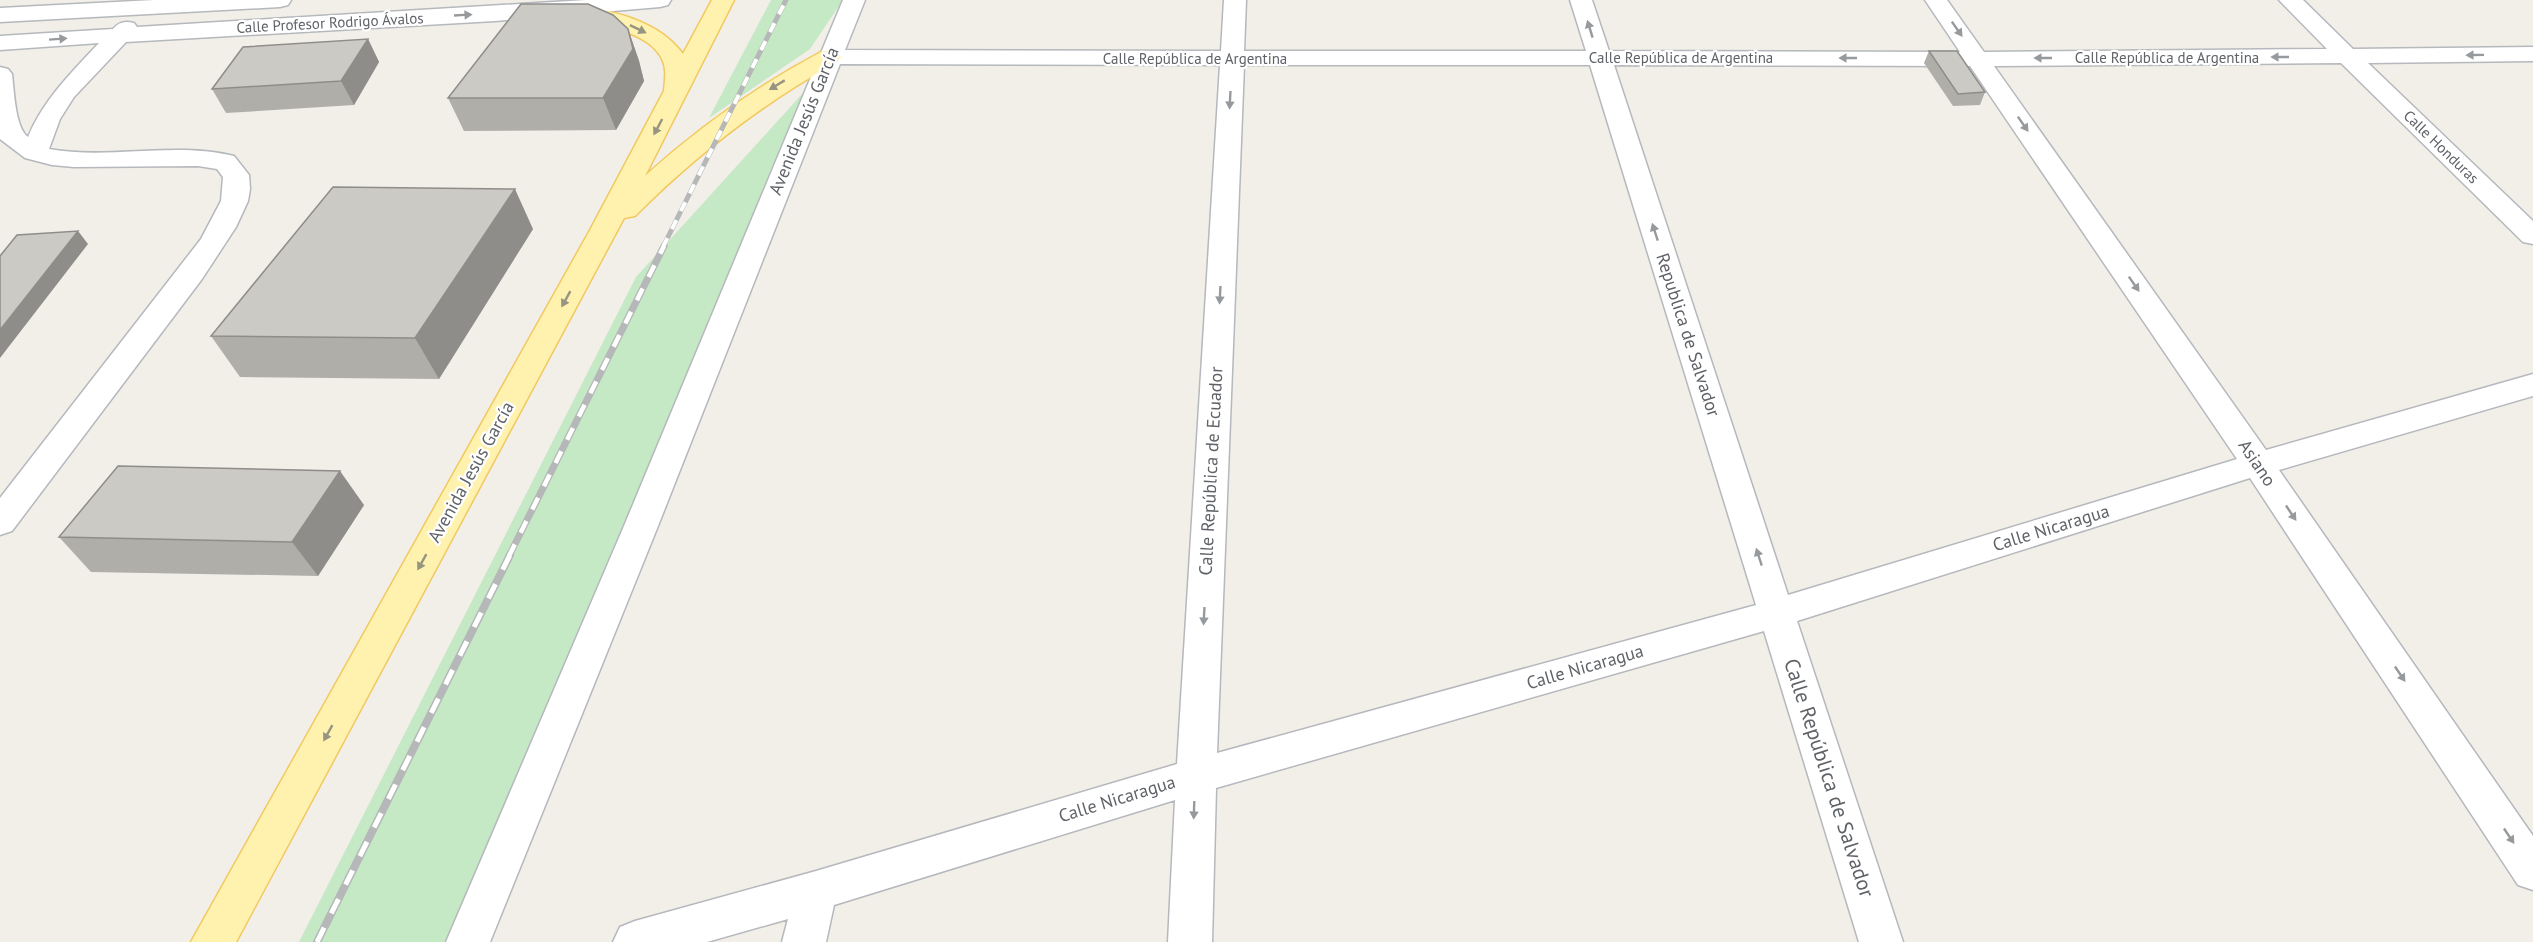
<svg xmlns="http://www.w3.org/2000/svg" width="2533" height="942" font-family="'PT Sans',sans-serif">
  <rect width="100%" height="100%" fill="#f1efe8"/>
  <g fill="#c5e8c5">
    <polygon points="771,0 843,0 810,49 709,118"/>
    <polygon points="813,82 451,942 299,942 636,277"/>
  </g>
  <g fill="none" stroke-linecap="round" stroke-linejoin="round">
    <g stroke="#b5b8bc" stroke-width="3">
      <g id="minor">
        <polygon points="154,0 291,0 288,5 280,7 0,22 0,8"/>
        <path d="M586,0h85l-3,5 -8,2 -165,14 -369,21 -52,55 -14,22 -11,30c61,11 124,-8 185,7l15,19 1,14 -2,12 -12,26 -34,52 -190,252 -12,4v-37l201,-259 20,-38 2,-24 -6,-8 -19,-3 -124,1 -22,-2 -27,-7 -25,-19v-72l8,2 4,5c2,16 3,54 16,63 16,-38 43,-64 71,-94l-99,7v-14l113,-7c6,-7 12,-8 21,-6l3,4z"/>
        <path d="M843,0h22l-20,50 376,1 3,-51h22l-2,51h342l-16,-51h22l17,51 351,1 -35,-52h22l37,52 343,-3 -48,-49h24l50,49 180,-2v14l-165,2 165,158v23l-10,-2 -182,-179 -347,3 272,384 267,-76v22l-254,74 254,366v54l-15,-5 -268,-407 -453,143 106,321h-44l-95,-311 -548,157 -4,154h-44l7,-142 -341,105 -8,37h-44l6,-23 -81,23h-94l7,-15 15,-6 181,-50 361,-107 43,-699 -380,-1 -182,462 -168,416h-44l178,-416zM1244,65h346l166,540 -539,148zM1614,65l356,1 267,393 -449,136z"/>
      </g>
    </g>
    <g stroke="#f2c960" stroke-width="3">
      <path id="major" d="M712,0h22l-89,176c54,-49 112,-90 176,-124l8,-2 8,2 4,5 -4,5c-76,42 -141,93 -202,154l-11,2 -388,724h-45l398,-710 75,-141c1,-12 3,-22 -2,-32 -13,-29 -68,-35 -95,-42l-3,-5 3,-5 8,-2c40,7 83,15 108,49z"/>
    </g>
    <use href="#minor" fill="#fff" fill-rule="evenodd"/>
    <use href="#major" fill="#fff2af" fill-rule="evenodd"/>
    <g stroke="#b6b7b8" stroke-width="5">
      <polyline id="rail-far2" points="663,247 786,0"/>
    </g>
    <g stroke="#b6b7b8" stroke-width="7">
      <polyline id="rail-far1" points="509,556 664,246"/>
    </g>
    <g stroke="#b6b7b8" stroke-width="8">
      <polyline id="rail" points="317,942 510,555"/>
    </g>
    <use href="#rail-far2" stroke="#fff" stroke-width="4" stroke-dasharray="10" stroke-linecap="butt"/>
    <use href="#rail-far1" stroke="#fff" stroke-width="4.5" stroke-dasharray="13" stroke-linecap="butt"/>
    <use href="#rail" stroke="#fff" stroke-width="5" stroke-dasharray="16" stroke-linecap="butt"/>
  </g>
  <g fill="#afaea9">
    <polygon points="628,29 639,61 644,81 616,130 464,131 448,98"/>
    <polygon points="368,39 379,62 354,105 226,113 212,89"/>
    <polygon points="1929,51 1985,92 1980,105 1953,106 1924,63"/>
    <polygon points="533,229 439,379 240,377 211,336"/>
    <polygon points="364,505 318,576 91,572 59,537"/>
  </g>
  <g fill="#8f8d8a">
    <polygon points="628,29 639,61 644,81 616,130 603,98"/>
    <polygon points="368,39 379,62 354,105 341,81"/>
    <polygon points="515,189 533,229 439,379 415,338"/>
    <polygon points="78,231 88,244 0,358 0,330"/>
    <polygon points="340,471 364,505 318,576 292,542"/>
  </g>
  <g fill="#cccac5" stroke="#8f8d8a" stroke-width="1.5">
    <polygon points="521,4 588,4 613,15 628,29 633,49 603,98 448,98"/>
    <polygon points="368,39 341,81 212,89 243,47"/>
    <polygon points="1929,51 1957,51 1985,92 1958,94"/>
    <polygon points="333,187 515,189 415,338 211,336"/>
    <polygon points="78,231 0,330 0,256 17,235"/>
    <polygon points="118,466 340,471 292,542 59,537"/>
  </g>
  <defs><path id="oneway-solid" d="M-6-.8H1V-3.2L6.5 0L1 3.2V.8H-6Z" transform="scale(1.5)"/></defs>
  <g fill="#979a9d">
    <use href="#oneway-solid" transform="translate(463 15) rotate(-3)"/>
    <use href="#oneway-solid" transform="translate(1590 29) rotate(-107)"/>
    <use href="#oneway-solid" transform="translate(1957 29) rotate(55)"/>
    <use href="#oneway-solid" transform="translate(58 39) rotate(-4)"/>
    <use href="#oneway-solid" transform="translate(2475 55) rotate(179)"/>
    <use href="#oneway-solid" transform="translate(2280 57) rotate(180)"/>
    <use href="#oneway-solid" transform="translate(1848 58) rotate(-180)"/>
    <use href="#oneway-solid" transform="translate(2043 58) rotate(180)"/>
    <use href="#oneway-solid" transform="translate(1230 100) rotate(93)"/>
    <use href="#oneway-solid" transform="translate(2023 124) rotate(55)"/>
    <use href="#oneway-solid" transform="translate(1655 232) rotate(-108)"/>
    <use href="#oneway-solid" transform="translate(2134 284) rotate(55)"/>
    <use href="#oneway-solid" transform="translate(1220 295) rotate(93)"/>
    <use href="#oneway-solid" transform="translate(2291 513) rotate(56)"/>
    <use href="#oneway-solid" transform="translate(1759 557) rotate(-108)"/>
    <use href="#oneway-solid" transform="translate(1204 616) rotate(93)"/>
    <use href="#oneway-solid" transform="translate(2400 674) rotate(56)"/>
    <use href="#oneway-solid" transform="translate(1194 810) rotate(92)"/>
    <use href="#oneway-solid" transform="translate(2509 836) rotate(56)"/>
  </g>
  <g fill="#979581">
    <use href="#oneway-solid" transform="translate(638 29) rotate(26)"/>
    <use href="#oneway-solid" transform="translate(777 85) rotate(149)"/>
    <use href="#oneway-solid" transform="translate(658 127) rotate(118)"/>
    <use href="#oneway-solid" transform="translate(566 299) rotate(119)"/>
    <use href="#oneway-solid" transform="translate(422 562) rotate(119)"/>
    <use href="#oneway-solid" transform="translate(328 733) rotate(119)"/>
  </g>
  <g text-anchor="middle" stroke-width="4.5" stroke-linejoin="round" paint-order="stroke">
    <g font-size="15" fill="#5f6368" stroke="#fff">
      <text transform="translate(330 23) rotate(-3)" y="5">Calle Profesor Rodrigo Ávalos</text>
      <text x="1681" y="63">Calle República de Argentina</text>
      <text x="2167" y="63">Calle República de Argentina</text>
      <text x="1195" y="64">Calle República de Argentina</text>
      <text transform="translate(2441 147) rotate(44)" y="5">Calle Honduras</text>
    </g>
    <g font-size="18" fill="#5f6368" stroke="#fff">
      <text transform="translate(804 121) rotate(-68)" y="6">Avenida Jesús García</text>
      <text transform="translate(1688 335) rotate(72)" y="6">Republica de Salvador</text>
      <text transform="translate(2257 463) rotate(56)" y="6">Asiano</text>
      <text transform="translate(1211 471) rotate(-87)" y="6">Calle República de Ecuador</text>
      <text transform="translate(471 472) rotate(-61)" y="6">Avenida Jesús García</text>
      <text transform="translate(2051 528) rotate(-17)" y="6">Calle Nicaragua</text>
      <text transform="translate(1585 667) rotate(-16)" y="6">Calle Nicaragua</text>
      <text transform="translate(1117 799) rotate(-17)" y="6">Calle Nicaragua</text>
    </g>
    <g font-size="21" fill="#5f6368" stroke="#fff">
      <text transform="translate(1829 778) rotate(72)" y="7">Calle República de Salvador</text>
    </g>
  </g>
</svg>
